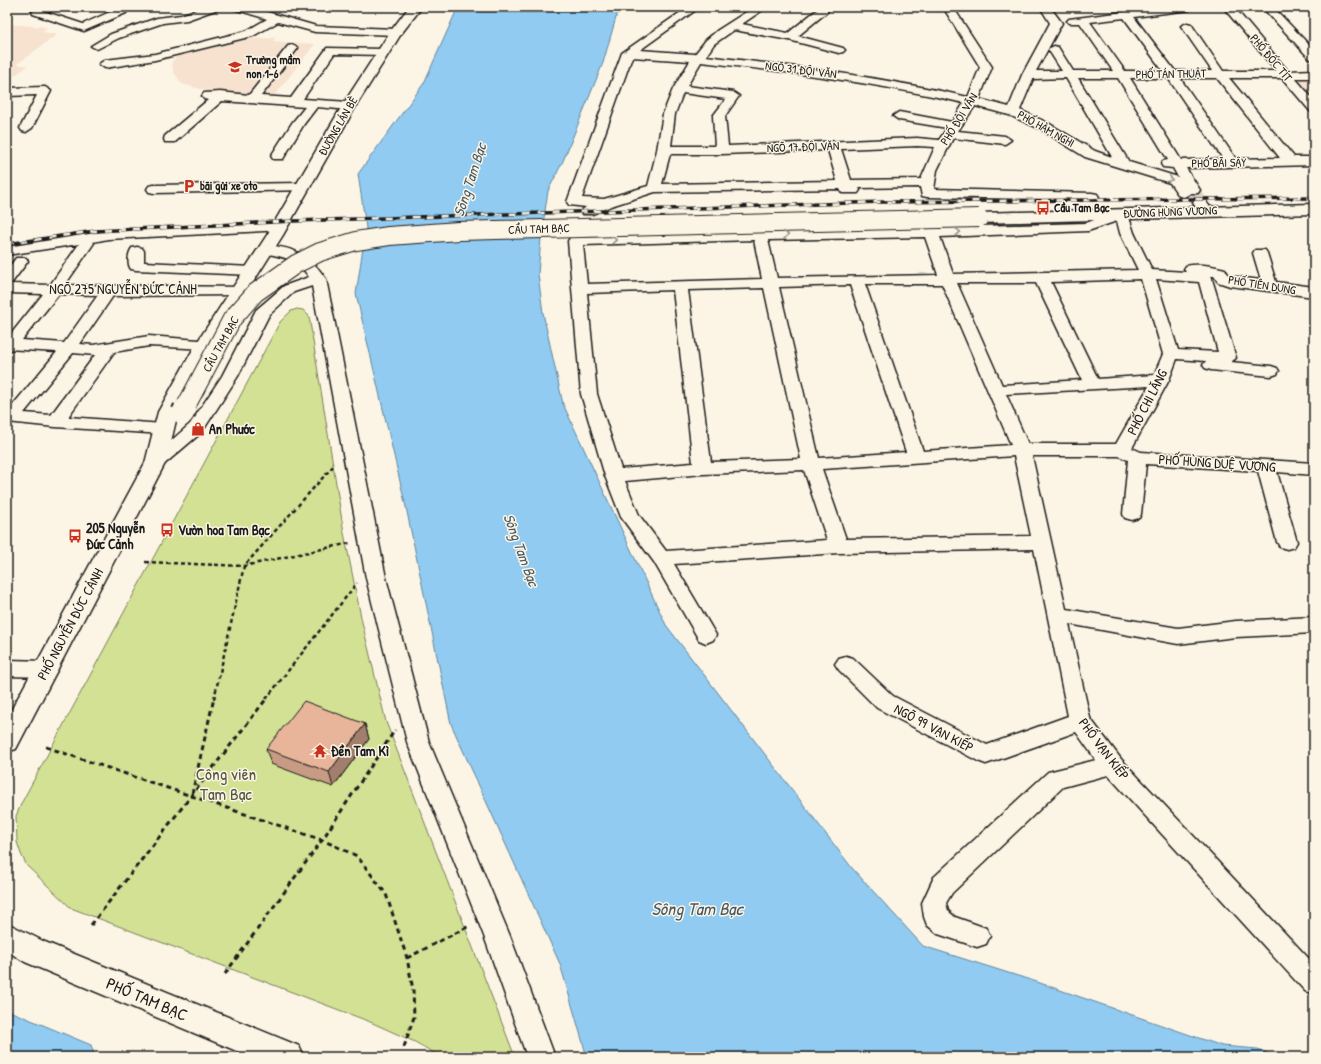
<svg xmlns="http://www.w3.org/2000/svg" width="1321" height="1064" font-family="'Patrick Hand',sans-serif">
  <rect width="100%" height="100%" fill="#fcf5e5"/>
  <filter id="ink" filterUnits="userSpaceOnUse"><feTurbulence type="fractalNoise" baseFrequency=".025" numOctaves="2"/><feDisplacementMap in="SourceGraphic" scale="8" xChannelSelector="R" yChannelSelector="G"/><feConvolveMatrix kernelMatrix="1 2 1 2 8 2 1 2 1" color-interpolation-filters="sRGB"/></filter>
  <g filter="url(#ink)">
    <g fill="#f6e2ce">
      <polygon points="7,24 47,27 41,32 58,34 17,64 28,66 10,79 7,78"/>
      <polygon points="276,38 273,41 315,44 275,95 212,92 182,84 173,71 172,62 182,51 237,39"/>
      <polygon points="1295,77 1314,77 1314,101"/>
    </g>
    <polygon fill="#d3e195" stroke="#787e58" points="297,309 303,310 309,316 344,533 362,622 386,722 515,1057 441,1057 415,1042 368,1021 71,908 27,866 21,854 17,842 16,816 22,802 280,322 291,311"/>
    <g fill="#91cbf1" stroke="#62859c">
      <polygon points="458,7 619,7 603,63 563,161 548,191 541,238 538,274 543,313 563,404 666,625 852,868 923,946 1037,982 1222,1046 1258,1049 1276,1057 587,1057 560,964 451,724 406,507 356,294 366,228 358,174 424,83"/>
      <polygon points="7,1010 91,1045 95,1057 7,1057"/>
    </g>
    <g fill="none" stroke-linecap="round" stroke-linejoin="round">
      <polyline stroke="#dad4c7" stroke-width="15" stroke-dasharray="15 8" stroke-linecap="butt" points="1194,193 1200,203"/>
      <g stroke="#1c1c1c" stroke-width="3">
        <g id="minor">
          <polygon points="103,7 120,7 127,11 126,13 84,31 33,14 32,12 37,9 83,24 112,11"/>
          <polygon points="204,7 219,7 218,9 187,20 163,23 119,38 97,49 91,46 111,34 157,18 181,15"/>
          <polygon points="233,7 250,7 316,26 396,29 402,32 396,35 315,32 278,22 253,36 155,60 105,68 99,64 105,60 155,54 246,31 267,19 234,9"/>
          <path d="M688,7h12l-60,43 55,4 11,-14 12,-10 36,-23h13l-25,17 46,9 31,-25 5,-1 4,3 -1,2 -29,24 45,12 2,2 -2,2 -4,1 -50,-13 -55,-10 -20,14 -8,12c88,10 176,21 262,41l12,-30 -37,-60h10l39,60 -13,32 30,8 13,-32 28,-52 -10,-16h10l12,16 -26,48h26l-14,-22 6,-3 4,1 15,24h40l-33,-48h-11l-2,-2 2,-2 93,-12h32l-5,3 -55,7 41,54h37l-31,-45 6,-3 4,1 32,47h53l-53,-64h11l54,64 26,-1v8h-19l19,22v12l-4,-1 -28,-33h-53l65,79h20v8l-128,3 14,22 -2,3h-7l-7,4 -5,-1 -9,-13 -85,-26 -45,-28 -31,-14 -34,-9 -17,25 47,5 6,4 -6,4 -52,-6 -16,32 -3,19 158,4 5,1 2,3 -2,3 -170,-3 -5,-1 -2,-9 -61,1 1,2 -2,3h-16l-2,-4 -185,3 -44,14 -18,8h-10l-2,-3 5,-4 -17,-2 -2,-3 55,-149zM1124,18l39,53h-38l-35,-49zM632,57l58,4 -17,28 -10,25 -6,36 -9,36 -44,13 -22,-1zM701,62c89,10 177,21 263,41l-12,19 -53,-10 -6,4 6,4 48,8 -8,12 -22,-2 -189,8 -3,-30 14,-20 -6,-4 -46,-6zM1066,78l46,79 -17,-6 -47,-28 -28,-13 13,-31zM1078,78h40l50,82 -5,1 -2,3 2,3 10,1 5,9 -49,-15zM1130,78h38l55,81 -42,1zM1180,78h37l63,80 -44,1zM683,93l43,6 -13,17 2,30h-44l4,-32zM917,146l18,1 -14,32 -70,1 -10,-31zM828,150l9,31 -175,3 8,-30h52z"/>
          <polygon points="1262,7 1273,7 1314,50 1314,60 1310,59"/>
          <polygon points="292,45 298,48 261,96 291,98 327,48 383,49 389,52 383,55 334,54 303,99 349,102 355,106 349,110 317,107 304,124 283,159 273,159 271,156 292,123 305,107 222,101 175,142 165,142 164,139 165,136 208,100 204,99 202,96 204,93 220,92 249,95 288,46"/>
          <polygon points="45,87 51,91 32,128 26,132 22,131 20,128 37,95 7,96 7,88"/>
          <polygon points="302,183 307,184 309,187 307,190 154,193 149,192 147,189 149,186 154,185"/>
          <polygon points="1200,199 1205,200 1212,210 1210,213 1200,213 1193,203 1195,200"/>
          <path d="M1122,210l5,1 7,22 18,37 34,2 -2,-3 2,-3c11,-3 28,0 39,3l4,7 32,4 -8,-27 2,-3h10l2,3 9,29 38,5v10l-84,-11 -12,-4 -4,-6h-3l25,82 -5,4 40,4 6,2 2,3 -2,3 -6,2 -60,-6 -6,-2 -2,-3 3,-4 -29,-2 -8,21 -37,68 9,4 173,11v12l-37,-3 20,70 -3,5 -7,2 -7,-2 -3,-5 -19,-71 -112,-7 -5,50 -2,4 -7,2 -7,-2 -2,-4 5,-54 -9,-4h-87l34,153 112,19 58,-7 78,-4v16l-78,4 -58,7 -109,-20 21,94 31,41 193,205v30l-9,-3 -197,-216 -45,12 -111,106 -6,10 2,8 7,6 31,11 4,8 -4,8 -9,3 -39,-13 -11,-9 -3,-8 -2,-14 12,-26 114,-105 48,-12 -20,-28 -90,32 -8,-3 -101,-53 -38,-38 -4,-6 4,-6 7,-2 7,2 40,38 94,49 81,-29 -34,-167 -195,4 -165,11 42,71 -3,5 -7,3 -7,-3 -45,-78 -33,-45 -16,-41 -24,-82 -13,-153 2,-3 516,-15zM1117,221l3,12 18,37 -185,4 -13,-37 148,-6zM925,237l13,38 -161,3 -9,-38zM754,240l8,39 -175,5 -4,-39zM1141,279l22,75 -9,21 -56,4 -47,-97zM1156,279l43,3 19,70 -40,-2zM957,283h79l46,97 -80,5zM865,284h77l69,161 -88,6zM850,285l56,167 -87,6 -40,-171zM764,288l37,171 -90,3 -23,-172zM673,290l20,173 -72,6 -24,-75 -10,-101zM1149,386l-33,58h-88l-22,-50zM1014,456l17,80 -185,3 -24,-70zM804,470l23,70 -161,11 -27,-36 -14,-34 78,-7z"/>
          <path d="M280,223l5,1 2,3 -2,3 -177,9 -15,3 1,1 -29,42 179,2 3,3 -3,3 -5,2 -126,1 -33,48 13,1 56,-9 62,5 2,3 -2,3 -6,2 -56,-3 -35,6 -46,65 95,7 6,1 3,4 -3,4 -6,1 -108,-7 -48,-5v-10l50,-60 -50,-3v-10l36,-45 -36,-1v-23l9,-12h10l2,3 -17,23 39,1 29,-41 -72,11v-8l101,-16zM59,294l39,1 -34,48 -42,-3zM73,353l22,2 -44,60 -27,-2z"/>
          <path d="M266,245c30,3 43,9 60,34l60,299 43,164 81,194 45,121h-28l-43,-121 -77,-194 -41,-164 -54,-292 -18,6 -25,23 -31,61 -36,56 -41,35 -6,2 -6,-2 -3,-4 44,-39 32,-48 34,-66 28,-24 25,-9c-14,-21 -26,-19 -48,-25l-2,-3 2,-3z"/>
          <path d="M137,247l5,1 2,3v11l108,5 5,1 2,3 -2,3 -5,1 -116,-5 -5,-1c-4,-5 -3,-16 1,-21z"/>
          <polygon points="7,660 47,661 54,663 58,669 54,675 47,677 7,676"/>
        </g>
      </g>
      <g stroke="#1c1c1c" stroke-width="3">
        <g id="major">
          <polygon points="409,7 422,7 401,34 356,106 283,235 214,344 178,412 170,446 172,450 16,749 7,752 7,718 145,463 158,412 196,344 267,235 342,106 390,32"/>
          <polygon points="1314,204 1314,214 979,223 973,221 971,218 973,215 979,213"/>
          <polygon points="7,923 45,942 299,1046 304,1057 251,1057 25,962 7,951"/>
        </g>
      </g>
      <g stroke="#1c1c1c" stroke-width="2.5" stroke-dasharray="4 3" stroke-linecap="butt">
        <polyline points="145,562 244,566 350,543"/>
        <polyline points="214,699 244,566 335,464"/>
        <polyline points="266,699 357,583"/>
      </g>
      <g stroke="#1c1c1c" stroke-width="3" stroke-dasharray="5 4" stroke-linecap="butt">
        <polyline points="46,747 322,840 357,856 386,894 407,958 413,990 414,1017 403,1050"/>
        <polyline points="192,794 214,698"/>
        <polyline points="91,925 267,698"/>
        <polyline points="407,958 471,925"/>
        <polyline points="225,974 322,840 395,730"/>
      </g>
      <use href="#minor" fill="#fcf5e5" fill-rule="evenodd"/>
      <use href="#major" fill="#fcf5e5" fill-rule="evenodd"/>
      <g stroke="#1c1c1c" stroke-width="3.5">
        <polyline id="rail" points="7,244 95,231 294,221 883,202 1314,198"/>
      </g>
      <use href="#rail" stroke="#fcf5e5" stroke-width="2.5" stroke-dasharray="7" stroke-linecap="butt"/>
      <g stroke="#1c1c1c" stroke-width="20" stroke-linecap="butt">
        <polyline id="major-bridge-far1" points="184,410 232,319 255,293 296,264 320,252 356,241 389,236 459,231 979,218"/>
      </g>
      <g stroke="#1c1c1c" stroke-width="26" stroke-linecap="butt">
        <polyline id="major-bridge" points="183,413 185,409"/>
      </g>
      <use href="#major-bridge-far1" stroke="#fcf5e5" stroke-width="18"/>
      <use href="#major-bridge" stroke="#fcf5e5" stroke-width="22"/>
    </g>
    <polygon fill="#c89c84" stroke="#1c1c1c" points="365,724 369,739 333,787 271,764 266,749"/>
    <polygon fill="#a27f6c" stroke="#1c1c1c" points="365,724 369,739 333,787 329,772"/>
    <polygon fill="#e8b59a" stroke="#1c1c1c" points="304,701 365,724 329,772 266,749"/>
    <defs><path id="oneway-chevron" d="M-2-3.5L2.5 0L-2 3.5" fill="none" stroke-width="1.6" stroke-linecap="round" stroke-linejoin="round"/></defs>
    <g stroke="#97938b">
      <use href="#oneway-chevron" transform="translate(1170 179) rotate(23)"/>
      <use href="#oneway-chevron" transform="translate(958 232) rotate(-2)"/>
      <use href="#oneway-chevron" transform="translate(786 235) rotate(-1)"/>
      <use href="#oneway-chevron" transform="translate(614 240) rotate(-2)"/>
    </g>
  </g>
  <defs>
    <g id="school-bare" transform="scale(1.08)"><path d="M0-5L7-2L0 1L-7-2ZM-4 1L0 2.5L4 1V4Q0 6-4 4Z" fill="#c8321e" stroke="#fcf5e5" stroke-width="2.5" paint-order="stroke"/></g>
    <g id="parking-bare" transform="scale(1.08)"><path d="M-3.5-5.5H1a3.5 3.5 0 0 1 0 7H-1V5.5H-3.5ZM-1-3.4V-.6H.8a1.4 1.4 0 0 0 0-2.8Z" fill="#c8321e" stroke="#fcf5e5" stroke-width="2.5" paint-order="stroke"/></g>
    <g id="bus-bare" transform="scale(1.08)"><path d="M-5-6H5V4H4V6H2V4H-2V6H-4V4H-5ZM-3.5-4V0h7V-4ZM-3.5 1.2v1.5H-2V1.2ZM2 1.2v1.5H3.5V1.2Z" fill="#c8321e" stroke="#fcf5e5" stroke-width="2.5" paint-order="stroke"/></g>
    <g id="shop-bare" transform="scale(1.08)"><path d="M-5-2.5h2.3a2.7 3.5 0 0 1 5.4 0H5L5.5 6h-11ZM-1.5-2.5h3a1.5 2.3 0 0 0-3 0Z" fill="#c8321e" stroke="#fcf5e5" stroke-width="2.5" paint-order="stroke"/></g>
    <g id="temple-bare" transform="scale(1.08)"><path d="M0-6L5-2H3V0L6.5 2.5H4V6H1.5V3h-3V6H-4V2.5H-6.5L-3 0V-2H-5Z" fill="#c8321e" stroke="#fcf5e5" stroke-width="2.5" paint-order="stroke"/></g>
  </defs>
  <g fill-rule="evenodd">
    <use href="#school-bare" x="235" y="67"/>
    <use href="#parking-bare" x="189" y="186"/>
    <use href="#bus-bare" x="1043" y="208"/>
    <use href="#shop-bare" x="198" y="429"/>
    <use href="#bus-bare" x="167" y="530"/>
    <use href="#bus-bare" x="75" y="536"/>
    <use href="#temple-bare" x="320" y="751"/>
  </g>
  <g text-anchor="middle" stroke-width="3" stroke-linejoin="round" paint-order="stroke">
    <g font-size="12" fill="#1c1c1c" stroke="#fcf5e5">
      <text transform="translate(1271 58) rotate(50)" y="4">PHỐ ĐỐC TÍT</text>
      <text transform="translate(801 70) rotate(7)" y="4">NGÕ 31 ĐỘI VĂN</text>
      <text transform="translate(1171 74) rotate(-1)" y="4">PHỐ TÁN THUẬT</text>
      <text transform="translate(959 119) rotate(-58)" y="4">PHỐ ĐỘI VĂN</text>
      <text transform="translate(338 126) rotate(-60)" y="4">ĐƯỜNG LÁN BÈ</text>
      <text transform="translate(1046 129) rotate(29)" y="4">PHỐ HÀM NGHI</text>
      <text transform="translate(803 147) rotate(-2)" y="4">NGÕ 17 ĐỘI VĂN</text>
      <text transform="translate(1219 163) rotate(-1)" y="4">PHỐ BÃI SẬY</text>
      <text transform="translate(1170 212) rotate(-2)" y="4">ĐƯỜNG HÙNG VƯƠNG</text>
      <text transform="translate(539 229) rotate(-2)" y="4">CẦU TAM BẠC</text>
      <text transform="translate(1262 285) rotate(9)" y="4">PHỐ TIÊN DUNG</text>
      <text transform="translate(221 344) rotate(-61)" y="4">CẦU TAM BẠC</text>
    </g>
    <g font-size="12" font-weight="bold" fill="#1c1c1c" stroke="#fcf5e5" text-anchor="start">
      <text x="246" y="64">Trường mầm<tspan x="246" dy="14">non 1-6</tspan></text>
      <text x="200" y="190">bãi gửi xe oto</text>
      <text x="1054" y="212">Cầu Tam Bạc</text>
    </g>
    <g font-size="14" fill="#1c1c1c" stroke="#fcf5e5">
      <text x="123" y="294">NGÕ 275 NGUYỄN ĐỨC CẢNH</text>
      <text transform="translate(1147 402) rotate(-63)" y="5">PHỐ CHI LĂNG</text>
      <text transform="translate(1217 463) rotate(4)" y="5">PHỐ HÙNG DUỆ VƯƠNG</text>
      <text transform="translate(70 624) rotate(-62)" y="5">PHỐ NGUYỄN ĐỨC CẢNH</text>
      <text transform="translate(934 728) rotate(28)" y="5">NGÕ 99 VẠN KIẾP</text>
      <text transform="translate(1104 749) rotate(53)" y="5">PHỐ VẠN KIẾP</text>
    </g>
    <g font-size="14" font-weight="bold" fill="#1c1c1c" stroke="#fcf5e5" text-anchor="start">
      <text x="209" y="434">An Phước</text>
      <text x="86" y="533">205 Nguyễn<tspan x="86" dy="16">Đức Cảnh</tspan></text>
      <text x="178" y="535">Vườn hoa Tam Bạc</text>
      <text x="331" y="756">Đền Tam Kì</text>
    </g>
    <g font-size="15" font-style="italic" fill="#455967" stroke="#fcf5e5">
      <text transform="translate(470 180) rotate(-72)" y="5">Sông Tam Bạc</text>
      <text transform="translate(521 550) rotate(70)" y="5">Sông Tam Bạc</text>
    </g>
    <g font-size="17" fill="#535740" stroke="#fcf5e5">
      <text x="226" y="780">Công viên<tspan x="226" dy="20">Tam Bạc</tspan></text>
    </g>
    <g font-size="17" fill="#1c1c1c" stroke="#fcf5e5">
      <text transform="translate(147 999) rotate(23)" y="6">PHỐ TAM BẠC</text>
    </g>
    <g font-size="18" font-style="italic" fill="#455967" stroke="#fcf5e5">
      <text x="697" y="915">Sông Tam Bạc</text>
    </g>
  </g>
  <rect width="1321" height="1064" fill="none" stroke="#fcf5e5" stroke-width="24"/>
  <rect x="12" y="12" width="1297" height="1040" fill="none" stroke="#1c1c1c" stroke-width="1.5" filter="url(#ink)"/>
</svg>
